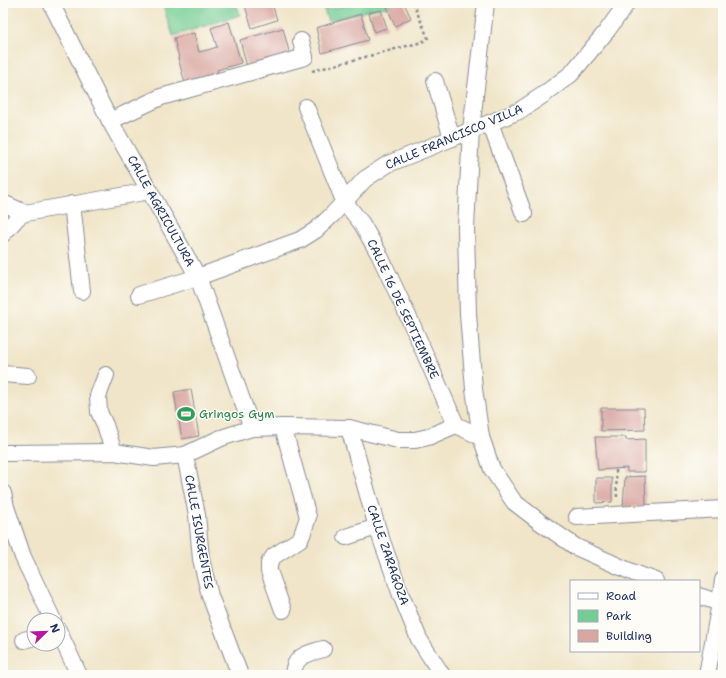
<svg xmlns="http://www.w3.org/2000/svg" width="726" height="678" font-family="'Shantell Sans',sans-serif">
  <rect width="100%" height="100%" fill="#fdfcf7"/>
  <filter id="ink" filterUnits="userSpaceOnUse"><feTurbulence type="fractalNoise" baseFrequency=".025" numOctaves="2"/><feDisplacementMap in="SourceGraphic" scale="8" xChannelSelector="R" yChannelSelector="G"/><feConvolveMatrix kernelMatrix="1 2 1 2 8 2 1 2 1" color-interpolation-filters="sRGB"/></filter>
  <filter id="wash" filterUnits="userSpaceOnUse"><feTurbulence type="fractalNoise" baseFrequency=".012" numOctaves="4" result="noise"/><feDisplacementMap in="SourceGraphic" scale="16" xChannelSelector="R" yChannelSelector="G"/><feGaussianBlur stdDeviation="0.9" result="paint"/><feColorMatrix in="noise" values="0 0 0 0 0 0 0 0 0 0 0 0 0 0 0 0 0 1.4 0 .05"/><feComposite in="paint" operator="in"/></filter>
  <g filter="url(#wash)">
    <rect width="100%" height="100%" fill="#f0e5c8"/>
    <g fill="#75cd93" stroke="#487e78">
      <polygon points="162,3 236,3 240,15 173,36"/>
      <polygon points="350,3 390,3 391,5 387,7 374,9 328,21 324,10 339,7"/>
    </g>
    <g id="blocks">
      <g fill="#d9a6a0">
        <polygon points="244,3 272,3 277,20 252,28"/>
        <polygon points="283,3 298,3 284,7"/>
        <polygon points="390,3 404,3 411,18 395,26 387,7 391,5"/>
        <polygon points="381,10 387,28 374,32 369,13"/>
        <polygon points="361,14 368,40 322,53 316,28"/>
        <polygon points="229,22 241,63 217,70 218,75 185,83 178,58 179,58 174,38 194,33 199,52 211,49 217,47 211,28"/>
        <polygon points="283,28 290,55 247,67 240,40"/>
        <polygon points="191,389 199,436 182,439 174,392"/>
        <polygon points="601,408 644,408 645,430 601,431"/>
        <polygon points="595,437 626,437 626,440 645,439 645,472 627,472 627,468 598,470"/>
        <polygon points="645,476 646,507 623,507 625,477"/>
        <polygon points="596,478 612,478 612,502 596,503"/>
      </g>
    </g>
  </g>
  <g filter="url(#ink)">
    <use href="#blocks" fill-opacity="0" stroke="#868a93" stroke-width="1"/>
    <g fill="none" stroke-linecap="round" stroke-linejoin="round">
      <g stroke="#868a93" stroke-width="18">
        <g id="minor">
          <polyline points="51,3 110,121 198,277 252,428"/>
          <polyline points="486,3 471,130 466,228 468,314 474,389 481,437 492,469 514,502 540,522 576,547 634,573 656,581"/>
          <polyline points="435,81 452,138"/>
          <polyline points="306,107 344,201 362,224 379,254 414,329 456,425"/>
          <polyline points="110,121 161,97 305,57 301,41"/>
          <polyline points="490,123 524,214"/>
          <polyline points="3,203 25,213"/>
          <polyline points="72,204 82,291"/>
          <polyline points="3,234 18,217 25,213 150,191"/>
          <polyline points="139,295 198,277 300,240 316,230 332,215 365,179 388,164 519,111 543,95 571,74 606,32 627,3"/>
          <polyline points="3,374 28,376"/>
          <polyline points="106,375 98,396 99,412 105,425 114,452"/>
          <polyline points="283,427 308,517 302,535 300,539 274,556 269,563 269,571 283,610"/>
          <polyline points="349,428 377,527 401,595 419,639 442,675"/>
          <polyline points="3,453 114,452 154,458 185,455 221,438 252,428 283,427 349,428 398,440 415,440 428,437 456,425 481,437"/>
          <polyline points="185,455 197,515 201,559 210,596 240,675"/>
          <polyline points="3,493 6,507 23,557 53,620"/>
          <polyline points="577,517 723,509"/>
          <polyline points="346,537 377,527"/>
          <polyline points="699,596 720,603"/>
          <polyline points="58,630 79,675"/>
          <polyline points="24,640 34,637"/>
          <path d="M293,675c1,-20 14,-21 30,-26"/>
          <polyline points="707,675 720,603 723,580"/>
        </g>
      </g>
      <g stroke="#868a93" stroke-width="2.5" stroke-dasharray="3 3" stroke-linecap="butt">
        <polyline points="312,71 422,42 428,38 413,3"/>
        <polyline points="616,470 617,500"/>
      </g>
      <use href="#minor" stroke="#fff" stroke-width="16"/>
    </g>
  </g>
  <defs>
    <g id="stadium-bare" transform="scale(1.38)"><path d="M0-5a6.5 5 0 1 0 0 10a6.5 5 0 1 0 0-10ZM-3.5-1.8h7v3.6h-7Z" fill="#2e9e5b" stroke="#fdfcf7" stroke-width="2.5" paint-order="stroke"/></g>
  </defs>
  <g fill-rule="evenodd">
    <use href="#stadium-bare" x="186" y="414"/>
  </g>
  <g text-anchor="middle" stroke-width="3" stroke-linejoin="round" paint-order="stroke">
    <g font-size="12" fill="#1b2f5e" stroke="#fdfcf7">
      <text transform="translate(454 137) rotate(-23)" y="4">CALLE FRANCISCO VILLA</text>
      <text transform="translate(161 211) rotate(61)" y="4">CALLE AGRICULTURA</text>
      <text transform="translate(403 309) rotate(65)" y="4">CALLE 16 DE SEPTIEMBRE</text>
      <text transform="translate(199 532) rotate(80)" y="4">CALLE ISURGENTES</text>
      <text transform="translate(388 555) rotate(71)" y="4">CALLE ZARAGOZA</text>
    </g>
    <g font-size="12" fill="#27864d" stroke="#fdfcf7" text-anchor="start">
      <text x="199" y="418">Gringos Gym</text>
    </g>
  </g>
  <rect width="726" height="678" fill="none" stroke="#fdfcf7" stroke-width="16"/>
  <rect x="570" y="580" width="130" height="72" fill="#fdfcf7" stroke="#a3aaba"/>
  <rect x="578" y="593" width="20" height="6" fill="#ffffff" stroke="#a3aaba"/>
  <text x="606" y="600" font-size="12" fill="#1b2f5e">Road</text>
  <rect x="578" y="610" width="20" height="12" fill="#75cd93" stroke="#a3aaba"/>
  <text x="606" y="620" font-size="12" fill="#1b2f5e">Park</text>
  <rect x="578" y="630" width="20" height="12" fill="#d9a6a0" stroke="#a3aaba"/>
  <text x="606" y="640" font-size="12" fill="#1b2f5e">Building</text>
  <g transform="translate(46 632) rotate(67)"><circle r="19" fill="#fdfcf7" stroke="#a3aaba"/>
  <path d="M0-3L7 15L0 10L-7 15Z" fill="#b5179e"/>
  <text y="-6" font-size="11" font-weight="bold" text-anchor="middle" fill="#1b2f5e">N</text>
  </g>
</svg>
